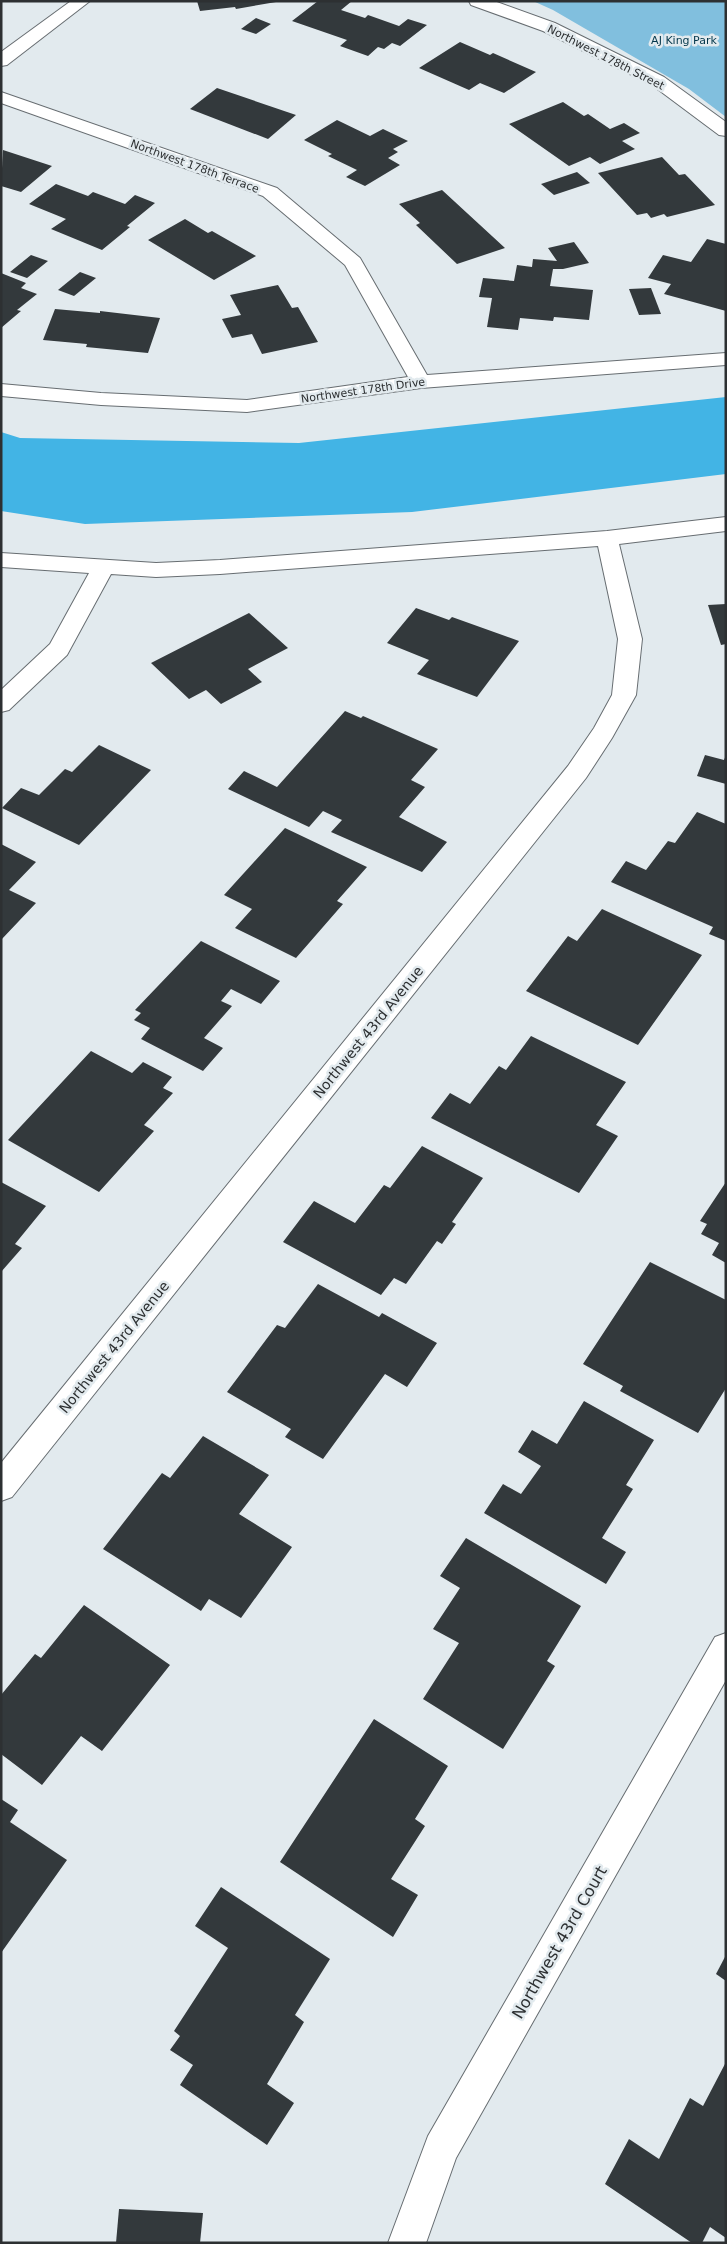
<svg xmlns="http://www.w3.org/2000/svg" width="727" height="2244" font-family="'DejaVu Sans',sans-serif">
  <rect width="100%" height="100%" fill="#e2eaee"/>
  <polygon fill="#81bfde" points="533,1 726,1 726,117 689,89 553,10"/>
  <polygon fill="#42b4e5" points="726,397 726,474 412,512 85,524 1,511 1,432 20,438 299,443"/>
  <g fill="#33393c">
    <polygon points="197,1 275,1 276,2 236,9 235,7 200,11"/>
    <polygon points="318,1 352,1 341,10 365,18 368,15 399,26 408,19 427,25 400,46 392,43 384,49 378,47 368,56 340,46 347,40 292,21"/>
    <polygon points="256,18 271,24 256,34 241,29"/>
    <polygon points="460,42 490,55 493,53 536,72 504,93 480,83 469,90 419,68"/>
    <polygon points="217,88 296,115 268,139 190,109"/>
    <polygon points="563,102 584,116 588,114 610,129 624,123 640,133 622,141 635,149 600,164 590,157 569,166 509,124"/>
    <polygon points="337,120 370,136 383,129 408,141 393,149 398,152 388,158 400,165 365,186 346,177 357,170 328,156 332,154 304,140"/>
    <polygon points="3,150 52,166 21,192 1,186"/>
    <polygon points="662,157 679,175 685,174 715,205 667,217 664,214 651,218 647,213 637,215 598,173"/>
    <polygon points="577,172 590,183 554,195 541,184"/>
    <polygon points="56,184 88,196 93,192 125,204 135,195 155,203 127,226 130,227 102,250 51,229 66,219 29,204"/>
    <polygon points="442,190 505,248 457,264 416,225 420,223 399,204"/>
    <polygon points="185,219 208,233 212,231 256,256 214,280 148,240"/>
    <polygon points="707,239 726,244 726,311 664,294 671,284 648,278 663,255 691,262"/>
    <polygon points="574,242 589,263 563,269 553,269 550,286 593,290 589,320 554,317 553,321 520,318 518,330 487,327 492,298 479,297 483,278 514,281 517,265 532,267 533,259 557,261 548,248"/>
    <polygon points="31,255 48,261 27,278 10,272"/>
    <polygon points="80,272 96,278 74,296 58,290"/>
    <polygon points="1,273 26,283 21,288 37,294 17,310 21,311 1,328"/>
    <polygon points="278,285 292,308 298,307 318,342 262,354 252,334 232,338 222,319 241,315 230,295"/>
    <polygon points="651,288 661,314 639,315 629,289"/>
    <polygon points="55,309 100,313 100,311 160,318 148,353 86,347 87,344 43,340"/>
    <polygon points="726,604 726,644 721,645 708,605"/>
    <polygon points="416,608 449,620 452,617 519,641 477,697 417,674 429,660 387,643"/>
    <polygon points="249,613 288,648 248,669 262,682 221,704 206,690 189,699 151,663"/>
    <polygon points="345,711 361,718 363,716 438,749 411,780 425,787 399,817 447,842 422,872 331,832 342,820 323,811 309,827 228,789 244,771 277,787"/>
    <polygon points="99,745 151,770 79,845 2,808 21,788 39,795 65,769 72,772"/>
    <polygon points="705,755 724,760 726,755 726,784 697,776"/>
    <polygon points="697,812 726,824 726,941 709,934 713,927 611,882 626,861 646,870 668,841 675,843"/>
    <polygon points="285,828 367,867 337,901 343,904 296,958 235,928 252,909 224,895"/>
    <polygon points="1,844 36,862 9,890 36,903 1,940"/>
    <polygon points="602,909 702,955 638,1045 526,991 568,936 577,941"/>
    <polygon points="201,941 280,981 261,1004 231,989 221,1001 232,1006 204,1038 223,1048 203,1071 141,1039 150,1028 134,1020 141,1013 135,1010"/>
    <polygon points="531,1036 626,1082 596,1125 618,1136 579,1193 431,1118 450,1093 470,1104 499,1066 506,1070"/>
    <polygon points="91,1051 132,1073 143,1062 172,1077 163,1088 173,1093 144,1125 154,1131 99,1192 8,1140"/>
    <polygon points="422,1146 483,1178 452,1222 456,1224 442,1244 437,1241 406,1284 394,1278 381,1295 283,1242 314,1201 355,1223 384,1185 390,1188"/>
    <polygon points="1,1182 46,1206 15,1244 22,1248 1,1272"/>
    <polygon points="726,1182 726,1263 712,1255 719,1243 701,1234 707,1224 700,1221"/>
    <polygon points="650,1262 726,1300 726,1388 698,1433 620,1391 623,1386 583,1364"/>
    <polygon points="318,1284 379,1317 382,1313 437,1343 407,1387 385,1374 323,1459 285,1437 291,1429 227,1392 277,1325 285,1328"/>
    <polygon points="584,1401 654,1440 626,1485 633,1489 602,1538 626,1552 606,1584 484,1513 503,1484 521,1494 541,1466 518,1452 532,1430 557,1444"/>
    <polygon points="203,1436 269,1475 239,1514 292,1547 241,1618 209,1599 201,1611 103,1549 162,1473 170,1478"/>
    <polygon points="466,1538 581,1606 547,1661 555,1666 503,1749 423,1699 459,1643 433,1629 460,1588 440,1576"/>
    <polygon points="84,1605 170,1665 102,1751 81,1736 42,1785 1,1754 1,1695 35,1654 41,1658"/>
    <polygon points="374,1719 448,1766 415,1819 425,1826 391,1879 418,1895 393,1937 280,1862"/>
    <polygon points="1,1799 18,1810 10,1822 67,1860 1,1953"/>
    <polygon points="221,1887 330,1959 295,2015 304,2022 267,2084 294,2103 267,2145 180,2085 193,2065 170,2050 180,2036 174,2031 228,1948 195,1926"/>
    <polygon points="726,1955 726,1981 716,1974"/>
    <polygon points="726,2062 726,2238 710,2227 702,2243 692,2243 605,2184 629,2139 659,2159 690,2098 703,2106"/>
    <polygon points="119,2209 203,2213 200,2243 116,2243"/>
  </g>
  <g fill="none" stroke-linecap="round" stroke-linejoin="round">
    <g stroke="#676d71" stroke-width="2">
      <g id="street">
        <polygon points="71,1 90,1 7,65 1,66 1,52"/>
        <polygon points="469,1 494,1 555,23 664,77 726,122 726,136 719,135 652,85 543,31 471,5"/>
        <polygon points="1,92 277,188 360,258 427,375 726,353 726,365 421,388 247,412 101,405 1,396 1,384 101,393 247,400 408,377 345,265 263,196 1,103"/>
        <polygon points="726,517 726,531 619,544 642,639 636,695 612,738 586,778 12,1497 1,1501 1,1463 568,766 594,728 612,695 618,639 598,546 220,574 156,577 111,574 67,655 9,710 1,712 1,690 50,644 89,573 1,567 1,553 156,563 220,560 607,531"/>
        <polygon points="726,1633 726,1680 456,2158 426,2243 388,2243 428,2136 715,1637"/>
      </g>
    </g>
    <use href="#street" fill="#fff" fill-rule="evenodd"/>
  </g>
  <g text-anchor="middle" stroke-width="5" stroke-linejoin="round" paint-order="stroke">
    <g font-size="11" fill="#04374b" stroke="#e2eaee">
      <text x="684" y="44">AJ King Park</text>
    </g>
    <g font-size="11" fill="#2d3032" stroke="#e2eaee">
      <text transform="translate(606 57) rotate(27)" y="4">Northwest 178th Street</text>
      <text transform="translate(195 166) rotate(20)" y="4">Northwest 178th Terrace</text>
      <text transform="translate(363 390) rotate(-8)" y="4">Northwest 178th Drive</text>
    </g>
    <g font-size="14" fill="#2d3032" stroke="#e2eaee">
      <text transform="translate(368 1032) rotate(-51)" y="5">Northwest 43rd Avenue</text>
      <text transform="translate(114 1347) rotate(-51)" y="5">Northwest 43rd Avenue</text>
    </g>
    <g font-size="16" fill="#2d3032" stroke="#e2eaee">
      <text transform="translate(559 1942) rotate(-60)" y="6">Northwest 43rd Court</text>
    </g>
  </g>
  <rect width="727" height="2244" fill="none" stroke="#2d3032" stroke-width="5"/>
</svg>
